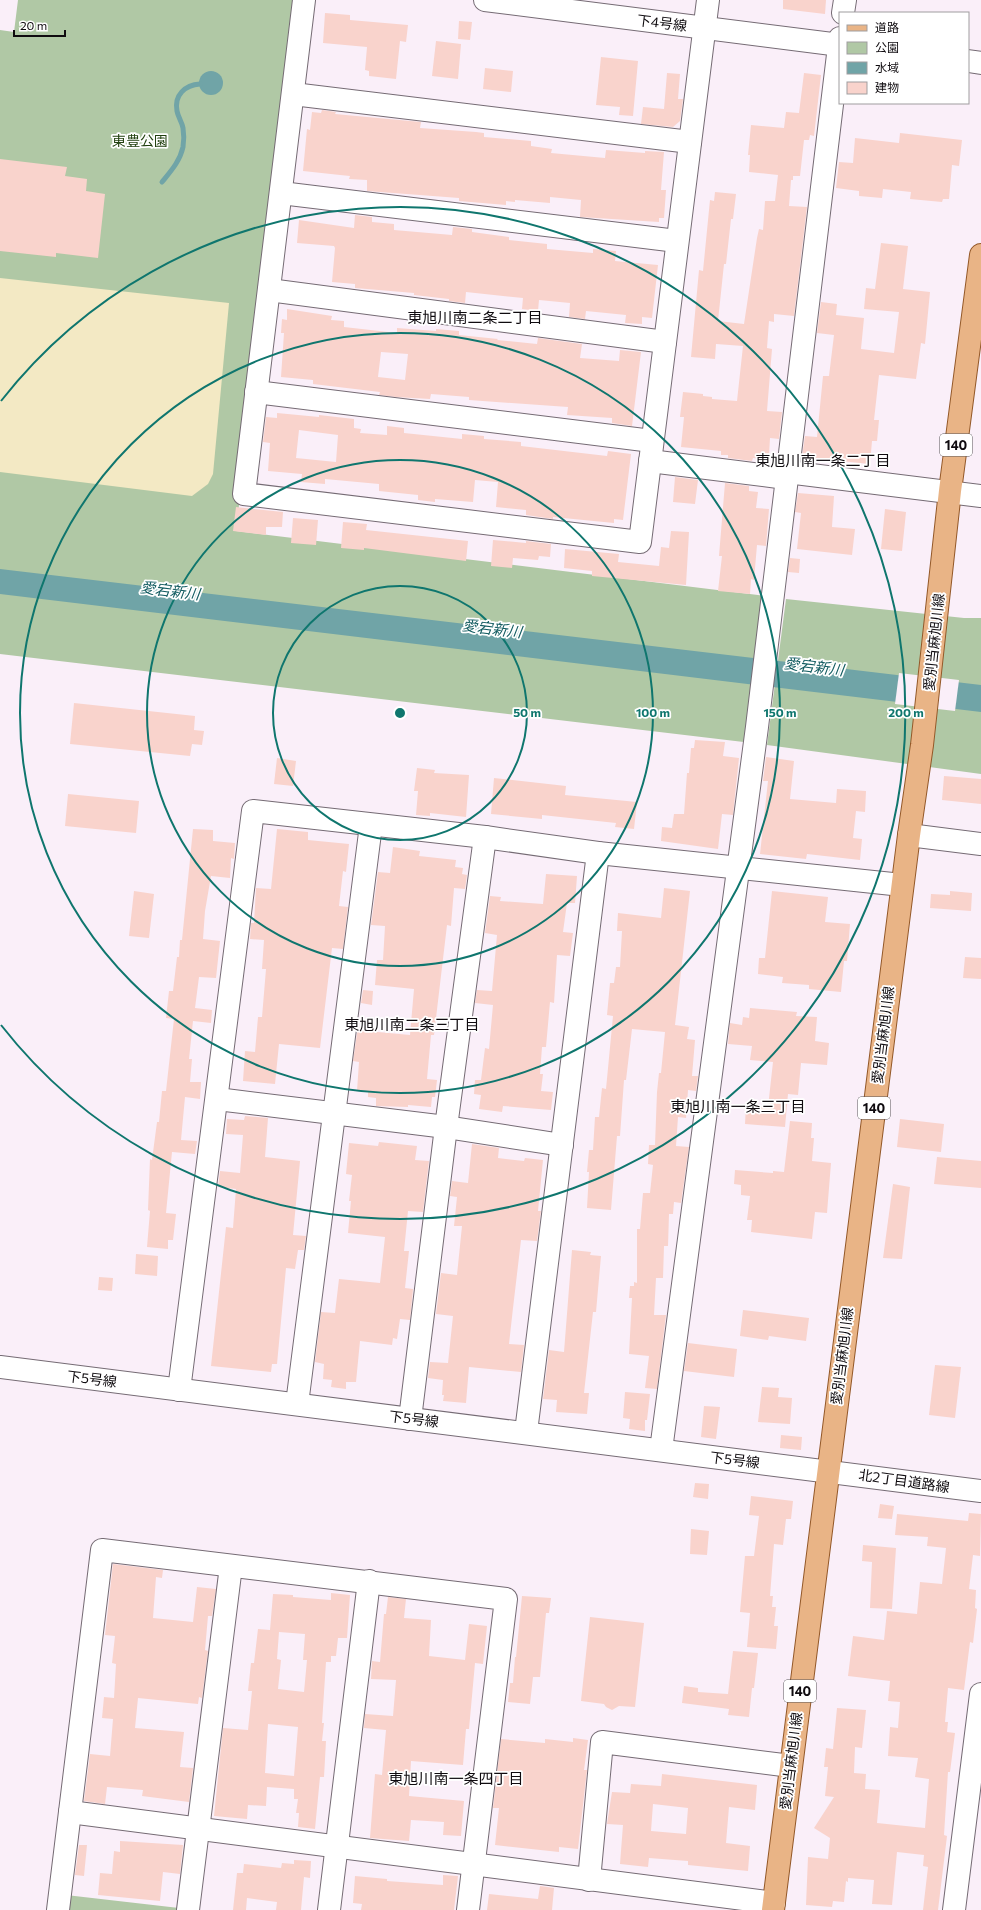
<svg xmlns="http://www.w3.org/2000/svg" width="981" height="1910" font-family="Commissioner,'Noto Sans JP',sans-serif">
  <rect width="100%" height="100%" fill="#faeff9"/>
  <g fill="#b0c8a5">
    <polygon points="18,0 298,0 236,531 767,596 752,743 0,654 0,30 14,32"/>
    <polygon points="786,599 964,618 981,618 981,774 767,745"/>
    <polygon points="66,1895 179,1908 179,1910 64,1910"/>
  </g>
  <polygon fill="#f3e9c4" points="0,278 229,303 213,474 208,484 192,496 0,472"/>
  <g fill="#70a4a7">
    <circle cx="211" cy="83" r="12"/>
    <polygon points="0,569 981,685 981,712 0,594"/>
  </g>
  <polygon fill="#faeff9" points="899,673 959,680 955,711 895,704"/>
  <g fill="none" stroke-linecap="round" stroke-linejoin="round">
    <path stroke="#70a4a7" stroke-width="5" d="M162,182c9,-11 18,-21 21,-35 1,-6 1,-13 0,-19 -1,-6 -5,-11 -6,-17 -3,-16 8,-26 23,-27"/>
  </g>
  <g fill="#f9d3cc" fill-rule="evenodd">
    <polygon points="783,0 826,0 825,14 783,9"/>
    <polygon points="325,13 350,15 350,20 408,25 406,42 400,41 396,79 369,76 369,71 365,70 367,47 323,43"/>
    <polygon points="459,21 472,22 470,40 458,39"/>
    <polygon points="436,41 461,44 458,79 432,76"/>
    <polygon points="601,57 638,61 633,116 619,115 620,107 596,105"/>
    <polygon points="485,68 513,71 511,92 483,89"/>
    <polygon points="667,73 680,74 678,99 683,99 680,121 673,127 641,124 643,107 664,109"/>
    <polygon points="804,73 821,75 814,136 810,135 809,140 804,140 800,176 793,176 793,180 791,180 789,206 807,207 794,316 774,314 774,322 769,321 767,348 772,349 767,411 782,412 779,439 770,438 769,455 762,454 762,459 753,458 752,461 728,458 728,455 721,455 721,451 681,447 684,417 680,417 683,392 703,394 703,396 712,397 712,399 737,401 743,346 716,344 715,359 691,357 699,270 703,271 710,200 714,201 715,192 736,194 733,219 731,219 726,264 724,264 718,321 744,324 757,238 759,229 763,230 765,201 775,201 778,175 749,172 750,155 748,155 751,125 784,128 786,112 799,113"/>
    <polygon points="322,110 336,112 335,114 421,122 420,128 476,132 484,133 484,137 531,141 531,146 552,149 551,153 605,158 606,150 645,153 645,151 664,152 661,190 666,190 664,218 659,218 659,222 580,217 581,200 550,197 550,203 515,200 515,202 506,201 506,205 459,201 459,198 367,191 367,180 349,179 350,176 340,175 303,171 307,129 310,130 312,112 321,113"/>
    <polygon points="900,133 962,140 959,166 952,165 949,199 943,199 942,202 910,199 911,192 883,189 882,198 859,196 859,191 836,188 839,162 853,163 855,138 899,143"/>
    <polygon points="0,159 67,167 65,176 87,179 86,191 105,194 98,258 56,253 56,257 0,251"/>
    <polygon points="355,215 372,217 372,222 394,224 394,230 452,235 453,227 472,229 472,232 509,237 509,240 547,244 547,249 593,253 593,249 616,251 615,261 658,265 652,318 642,317 642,324 625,323 626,315 586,311 585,319 569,317 570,303 539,300 538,311 522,309 523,298 466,292 465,303 449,301 449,299 414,295 414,293 355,288 355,284 332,282 335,248 334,246 297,243 299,220 354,228"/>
    <polygon points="881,243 908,246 903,289 930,292 925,344 921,343 916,379 879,375 874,420 879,420 877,441 872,441 870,464 802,457 805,436 817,437 823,376 829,376 834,335 817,333 821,302 837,304 836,315 864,318 861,349 894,353 899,312 864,309 866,288 875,289"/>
    <path d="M287,309l45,7 -1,4 13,1v6l53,6v-5l39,3v-2l23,2v4l39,4 -1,1 40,4 1,-6 44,6 -2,14 39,3 1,-11 21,2 -9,74 -20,-3v-5l-45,-3 1,-8 -99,-7v-3l-38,-3 -1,5 -34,-2 -17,-2 1,-3 -67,-8v-4l-32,-3 3,-44h-3l1,-14 5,1zM381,352l27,2 -3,26 -27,-3z"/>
    <path d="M277,413l42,4v-2l35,4v9l7,1 -1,4 27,2v-9l17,2v5l58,6v-5l22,2v3l37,3v4l86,10 1,-5 23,3 -8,66 -9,-1v4l-61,-6v2l-27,-4v-5l-30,-3 2,-25 -23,-2 -2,22 -38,-3v3l-17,-2v-5l-39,-4v-7l-54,-5v5l-24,-2 1,-8 -34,-3 2,-28 -7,-1 3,-25 11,1zM299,430l39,5 -2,27 -40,-4z"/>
    <polygon points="675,477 698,480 695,504 673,502"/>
    <polygon points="725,483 749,486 749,491 758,492 756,508 769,509 766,546 757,545 754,580 751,579 750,594 718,591 722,556 719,556"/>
    <polygon points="798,493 834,496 832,527 855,529 852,555 797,549 801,513 795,512"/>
    <polygon points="236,507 283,512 282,527 266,527 266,535 233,531"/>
    <polygon points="885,509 906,512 902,551 881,549"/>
    <polygon points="293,518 318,520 316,545 291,543"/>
    <polygon points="343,522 367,524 366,530 468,541 466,561 364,548 364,550 341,548"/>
    <polygon points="671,531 689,532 686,585 592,576 592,571 564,568 565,549 619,554 618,562 659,566 661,547 669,548"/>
    <polygon points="493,540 526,543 526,541 551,544 550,557 539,556 538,560 513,558 512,568 491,566"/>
    <polygon points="790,558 800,559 799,573 788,572"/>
    <polygon points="74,703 195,716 194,730 204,731 202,745 192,744 190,756 70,744"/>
    <polygon points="695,740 725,742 723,756 739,758 733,815 722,814 718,849 661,841 662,827 672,828 674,814 684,814 687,773 689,773 691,748 694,748"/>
    <polygon points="766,757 794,761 790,799 836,803 837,789 866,791 865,812 856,811 853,838 862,839 860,860 807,854 806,859 760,854 768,781 763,781"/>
    <polygon points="277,758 296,761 293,786 274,784"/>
    <polygon points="417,768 435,770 434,773 469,775 466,817 430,813 430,816 416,815 418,791 414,791"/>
    <polygon points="944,776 981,779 981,804 942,800"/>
    <polygon points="494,778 566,786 565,795 637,802 634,829 615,827 616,823 542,815 542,819 491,814"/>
    <polygon points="68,794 139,801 136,833 65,826"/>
    <polygon points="193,829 213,830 213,841 235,843 234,859 231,858 230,878 211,876 205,911 203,939 220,941 216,978 199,977 195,1008 212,1010 211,1023 193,1021 189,1059 192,1059 190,1082 201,1082 200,1099 185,1097 181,1140 197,1141 195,1154 172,1152 166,1213 176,1214 173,1240 168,1240 168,1249 147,1247 150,1211 148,1210 150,1159 152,1160 157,1122 159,1122 162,1091 166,1091 174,1019 166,1018 169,991 173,991 177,957 179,957 180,940 182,940"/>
    <polygon points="277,829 308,832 308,840 349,844 346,872 343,871 339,906 348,907 343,949 332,948 320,1048 279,1044 275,1084 243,1081 245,1051 255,1052 258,1017 262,1017 266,969 262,969 264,940 250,939 251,923 254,923 256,888 271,889"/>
    <polygon points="393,847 420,851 419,856 456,860 455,867 463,868 462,874 467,875 465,889 454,888 451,926 447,925 434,1035 431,1035 427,1079 437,1080 435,1097 432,1097 431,1107 408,1105 408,1107 376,1106 376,1098 368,1097 368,1092 357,1091 359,1062 353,1061 358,1027 367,1028 367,1031 410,1035 414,989 375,985 377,960 383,960 385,926 371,925 378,872 390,873"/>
    <polygon points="546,874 577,876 575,903 567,903 563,932 573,933 570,956 557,955 554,1003 550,1002 546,1047 542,1047 540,1074 543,1074 541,1091 553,1092 551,1110 503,1106 502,1112 479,1109 481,1095 474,1094 475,1080 481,1080 485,1048 489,1049 493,1005 475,1003 477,990 492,991 497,935 485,933 490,896 501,897 500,901 543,904"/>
    <polygon points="664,888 690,891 675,1025 689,1027 687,1039 695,1040 692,1076 698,1076 696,1091 688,1090 686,1118 678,1117 676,1146 689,1147 681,1203 674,1202 673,1214 669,1214 668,1246 664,1246 663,1278 656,1278 654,1315 666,1315 657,1389 645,1388 649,1356 629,1354 632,1298 629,1298 630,1286 634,1286 634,1282 637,1283 637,1229 640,1229 643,1193 650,1193 653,1165 648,1164 649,1145 655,1145 657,1092 659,1073 661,1073 665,1032 632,1029 626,1080 624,1080 620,1136 617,1136 611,1210 587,1208 589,1172 587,1172 589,1150 593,1150 595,1117 599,1117 602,1088 606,1089 613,1016 607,1015 610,983 614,983 616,967 620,967 622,931 617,931 618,913 661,918"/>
    <polygon points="134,891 154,894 149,938 129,936"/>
    <polygon points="772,891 828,897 825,922 850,924 847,961 844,961 841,992 809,989 809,985 782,983 783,977 758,974 759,958 765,958"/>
    <polygon points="950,891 972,893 971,911 930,908 931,894 950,895"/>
    <polygon points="965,957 981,958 981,979 963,978"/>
    <polygon points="363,990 373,991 372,1005 361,1003"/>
    <polygon points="750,1008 797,1012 796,1016 817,1017 815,1041 829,1043 827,1065 801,1063 798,1095 788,1094 785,1127 745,1124 746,1105 768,1107 773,1062 750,1060 752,1046 728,1044 730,1023 742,1025 743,1017 749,1018"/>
    <polygon points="245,1116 268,1118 265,1157 300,1161 293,1235 306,1236 304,1250 298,1250 295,1269 286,1268 277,1364 272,1364 271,1372 211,1366 226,1227 233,1228 236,1189 218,1187 220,1171 240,1173 243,1135 226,1134 227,1119 244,1120"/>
    <polygon points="900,1119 944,1124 941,1152 897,1147"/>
    <polygon points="790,1121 812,1123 811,1138 814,1138 812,1161 831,1163 827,1213 815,1212 812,1239 751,1232 752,1220 747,1220 750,1196 741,1195 741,1185 734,1184 735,1170 773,1173 773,1171 784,1172"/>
    <polygon points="379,1142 417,1146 415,1160 429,1161 423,1212 408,1211 404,1251 409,1251 405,1288 413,1289 410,1320 400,1319 397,1339 393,1338 392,1345 360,1341 356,1382 346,1382 346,1389 331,1387 332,1380 323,1379 324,1364 315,1362 321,1312 335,1313 339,1279 380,1283 385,1237 348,1233 351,1201 349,1201 352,1175 346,1174 349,1143 378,1146"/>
    <polygon points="472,1144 499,1148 498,1158 524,1161 525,1158 543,1160 538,1211 541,1211 537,1241 521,1240 513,1308 509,1344 524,1345 521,1372 469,1367 466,1403 443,1401 444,1395 442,1395 443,1380 428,1378 430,1362 448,1363 453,1316 436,1314 441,1273 457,1275 462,1226 454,1226 457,1197 450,1196 452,1181 468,1183"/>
    <polygon points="937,1157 981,1161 981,1188 934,1184"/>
    <polygon points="893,1184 910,1187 902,1259 883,1258"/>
    <polygon points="572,1250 591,1252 590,1255 601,1256 596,1312 593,1312 584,1393 589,1393 587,1414 556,1412 557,1400 543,1399 549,1350 564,1352"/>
    <polygon points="136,1254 158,1256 157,1276 135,1274"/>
    <polygon points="99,1277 113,1278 112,1291 98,1290"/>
    <polygon points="743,1310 809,1318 806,1341 769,1336 768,1340 740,1336"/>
    <polygon points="688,1343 737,1349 734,1377 684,1371"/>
    <polygon points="935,1365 961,1367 955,1418 929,1415"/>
    <polygon points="762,1387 779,1388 778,1397 792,1398 790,1424 758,1422"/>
    <polygon points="625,1392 650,1394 647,1420 645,1420 645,1431 629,1429 630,1419 623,1418"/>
    <polygon points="704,1406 720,1407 716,1439 701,1437"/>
    <polygon points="781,1435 802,1437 801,1450 780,1448"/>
    <polygon points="695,1483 709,1484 708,1499 693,1497"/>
    <polygon points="751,1496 793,1501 791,1519 786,1519 783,1545 774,1544 770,1596 773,1596 772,1607 776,1607 774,1626 778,1626 776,1649 747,1647 750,1613 740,1612 745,1556 754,1556 759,1516 749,1515"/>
    <polygon points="880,1504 894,1506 892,1519 878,1518"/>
    <polygon points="969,1513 981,1514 980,1556 973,1555 969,1589 976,1590 975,1608 977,1609 973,1643 970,1642 964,1690 948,1688 945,1722 948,1722 947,1732 955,1733 950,1772 948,1772 944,1835 947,1836 938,1910 923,1910 928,1867 923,1866 924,1855 897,1852 892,1905 872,1904 874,1880 848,1878 848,1882 846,1881 844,1902 833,1901 832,1907 806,1905 808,1857 828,1859 830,1838 814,1828 834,1797 825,1796 828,1767 824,1767 826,1748 833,1749 837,1708 866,1710 862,1748 855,1747 854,1773 866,1774 865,1789 880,1790 877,1823 925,1828 929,1779 915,1777 918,1758 888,1756 890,1727 898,1728 900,1702 888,1701 890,1681 848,1676 853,1636 884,1640 887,1611 917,1614 920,1582 942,1584 946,1548 927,1546 928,1537 895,1535 897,1514 968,1521"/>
    <polygon points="691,1529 709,1531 707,1555 690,1554"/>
    <polygon points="863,1545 896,1548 892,1609 870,1608 872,1562 862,1561"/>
    <polygon points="113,1564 163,1570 162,1578 156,1577 153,1618 193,1622 197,1587 216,1589 212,1616 208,1616 205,1650 208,1651 202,1698 199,1697 198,1704 138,1698 135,1728 184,1732 180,1767 193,1768 189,1802 142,1796 143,1790 107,1787 105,1804 84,1801 90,1754 110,1756 113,1719 102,1718 104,1697 114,1698 116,1664 112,1663 115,1636 105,1635"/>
    <path d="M331,1593l19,2 -3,43h-9l-2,18h-5v6h-5l-4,61h2l-2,18h4l-2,36h-4l-5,52 -17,-2 1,-14h-3l2,-14h-4v-10l-27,-2 -1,19 -18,-1 -1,14 -33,-3 9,-88 25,2 4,-39h-4l3,-28h3l4,-34 12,1 3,-36 20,1v2l38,3zM279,1632l26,2 -2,26h4l-3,32 -26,-3 3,-29 -4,-1zM268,1724l30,3 -4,49 -29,-3z"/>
    <polygon points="522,1596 551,1598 549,1613 546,1613 540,1677 533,1677 530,1704 508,1702 510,1683 513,1683 515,1657 516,1657"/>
    <polygon points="388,1597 406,1599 404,1618 431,1620 429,1656 465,1660 469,1624 487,1626 483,1664 475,1663 469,1729 466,1729 463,1765 411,1761 409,1796 464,1801 461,1836 443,1835 444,1822 411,1820 409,1841 370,1838 375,1774 382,1775 386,1730 364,1728 365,1714 393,1716 396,1680 371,1679 372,1661 380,1662 384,1614 386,1614"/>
    <polygon points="590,1617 644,1623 635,1707 619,1706 612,1710 606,1707 604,1704 581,1701"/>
    <polygon points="733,1651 758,1653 754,1688 752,1688 749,1717 728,1715 729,1709 682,1703 684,1686 698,1688 698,1692 728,1694"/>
    <polygon points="573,1738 588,1740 584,1770 587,1770 578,1849 559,1847 559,1852 495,1845 499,1808 493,1808 501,1739 545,1743 545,1739 573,1742"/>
    <path d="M662,1774l95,11 -2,25 -26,-3 -3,36 24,3 -2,25 -60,-6v-4l-39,-3 -1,9 -28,-3 3,-39 -16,-1 5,-32 18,1 1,-9 30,2zM653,1804l35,4 -2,26 -35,-3z"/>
    <polygon points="120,1841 183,1845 180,1874 163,1872 160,1901 98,1895 100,1873 112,1874 114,1851 120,1852"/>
    <polygon points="79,1845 87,1845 84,1876 75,1875"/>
    <polygon points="294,1860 311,1861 310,1878 304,1877 301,1910 276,1910 277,1902 247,1898 246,1910 233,1910 237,1873 243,1873 244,1864 281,1868 282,1863 294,1864"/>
    <polygon points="443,1875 458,1876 454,1910 361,1910 362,1904 353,1903 355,1876 387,1879 387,1881 443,1885"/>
    <polygon points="540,1886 554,1888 552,1910 487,1910 489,1894 538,1899"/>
  </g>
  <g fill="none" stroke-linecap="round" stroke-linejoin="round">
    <g stroke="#756b74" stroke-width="24">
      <g id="minor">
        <polyline points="304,0 244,494 640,542 708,0"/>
        <polyline points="485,0 840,45"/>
        <polyline points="843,13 845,0"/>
        <polyline points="968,61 981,63"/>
        <polyline points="293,94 690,142"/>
        <polyline points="281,193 677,241"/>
        <polyline points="269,290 665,342"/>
        <polyline points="256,392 652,441"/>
        <polyline points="650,461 786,478"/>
        <polyline points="787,472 981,496"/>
        <polyline points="909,835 981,844"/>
        <polyline points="217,1099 446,1127 562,1145"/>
        <polyline points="0,1367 981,1491"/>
        <polyline points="179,1390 253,811 485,837 598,853 902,885"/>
        <polyline points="297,1404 371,825"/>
        <polyline points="410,1419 446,1127 485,837"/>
        <polyline points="526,1432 598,853"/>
        <polyline points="661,1450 757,727 840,38"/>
        <polyline points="70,1812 774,1903"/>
        <polyline points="589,1880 602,1742 791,1766"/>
        <polyline points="58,1910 102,1550 506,1599 468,1910"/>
        <polyline points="188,1910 231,1566"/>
        <polyline points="329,1910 369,1581"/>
        <polyline points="954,1910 981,1694"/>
      </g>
    </g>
    <g stroke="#935828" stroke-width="24">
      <polyline id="major" points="773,1910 909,835 922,745 950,491 981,255"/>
    </g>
    <use href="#minor" stroke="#fff" stroke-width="22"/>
    <use href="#major" stroke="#e9b486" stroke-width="22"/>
  </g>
  <g fill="none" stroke="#0f766e" stroke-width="2">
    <circle cx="400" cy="713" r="127"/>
    <circle cx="400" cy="713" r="253"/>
    <circle cx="400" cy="713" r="380"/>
    <path d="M1 401A506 506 0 1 1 1 1025"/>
  </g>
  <g text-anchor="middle" stroke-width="3.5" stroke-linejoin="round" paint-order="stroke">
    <g fill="#fff" stroke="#575457" stroke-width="1">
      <rect x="940" y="434" width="32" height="22" rx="3"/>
      <rect x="858" y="1097" width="32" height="22" rx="3"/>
      <rect x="784" y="1680" width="32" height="22" rx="3"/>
    </g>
    <g font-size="13" font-weight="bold" fill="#0f0b0f">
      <text x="956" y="450">140</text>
      <text x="874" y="1113">140</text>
      <text x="800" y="1696">140</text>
    </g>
    <g font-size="14" fill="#0f0b0f" stroke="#fff">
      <text transform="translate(662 23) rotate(7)" y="5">下4号線</text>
      <text transform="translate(934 642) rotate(-84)" y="5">愛別当麻旭川線</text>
      <text transform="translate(883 1035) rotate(-83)" y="5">愛別当麻旭川線</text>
      <text transform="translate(842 1356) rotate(-83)" y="5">愛別当麻旭川線</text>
      <text transform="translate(92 1379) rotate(7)" y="5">下5号線</text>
      <text transform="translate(414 1419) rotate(7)" y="5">下5号線</text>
      <text transform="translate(735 1460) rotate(7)" y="5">下5号線</text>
      <text transform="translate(904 1481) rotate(8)" y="5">北2丁目道路線</text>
      <text transform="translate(791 1761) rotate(-83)" y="5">愛別当麻旭川線</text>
    </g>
    <g font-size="14" fill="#21400f" stroke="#fff">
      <text x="140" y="146">東豊公園</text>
    </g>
    <g font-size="15" fill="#0f0b0f" stroke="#fff">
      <text x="475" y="323">東旭川南二条二丁目</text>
      <text x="823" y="466">東旭川南一条二丁目</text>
      <text x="412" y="1030">東旭川南二条三丁目</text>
      <text x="738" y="1112">東旭川南一条三丁目</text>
      <text x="456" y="1784">東旭川南一条四丁目</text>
    </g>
    <g font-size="15" font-style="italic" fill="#135c61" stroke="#fff">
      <text transform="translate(170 591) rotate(7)" y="5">愛宕新川</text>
      <text transform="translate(492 629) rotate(7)" y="5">愛宕新川</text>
      <text transform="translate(814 667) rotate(7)" y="5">愛宕新川</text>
    </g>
  </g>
  <circle cx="400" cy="713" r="6" fill="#0f766e" stroke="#fff" stroke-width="2"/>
  <g font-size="12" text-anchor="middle" font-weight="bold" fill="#0f766e" stroke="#fff" stroke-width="3.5" stroke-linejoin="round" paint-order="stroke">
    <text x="527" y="717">50 m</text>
    <text x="653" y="717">100 m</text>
    <text x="780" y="717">150 m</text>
    <text x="906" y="717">200 m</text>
  </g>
  <rect x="839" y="12" width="130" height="92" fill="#ffffff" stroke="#9f9d9f"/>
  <rect x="847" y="25" width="20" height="6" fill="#e9b486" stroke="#9f9d9f"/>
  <text x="875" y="32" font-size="12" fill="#0f0b0f">道路</text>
  <rect x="847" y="42" width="20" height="12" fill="#b0c8a5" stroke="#9f9d9f"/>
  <text x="875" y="52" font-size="12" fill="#0f0b0f">公園</text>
  <rect x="847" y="62" width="20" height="12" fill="#70a4a7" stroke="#9f9d9f"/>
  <text x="875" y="72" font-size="12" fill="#0f0b0f">水域</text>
  <rect x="847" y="82" width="20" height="12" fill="#f9d3cc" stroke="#9f9d9f"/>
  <text x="875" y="92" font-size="12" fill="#0f0b0f">建物</text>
  <path d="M14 30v6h51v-6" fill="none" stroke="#0f0b0f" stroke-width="2"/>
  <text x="20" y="30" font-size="12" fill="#0f0b0f" stroke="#ffffff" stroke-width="3" paint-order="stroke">20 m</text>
</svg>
